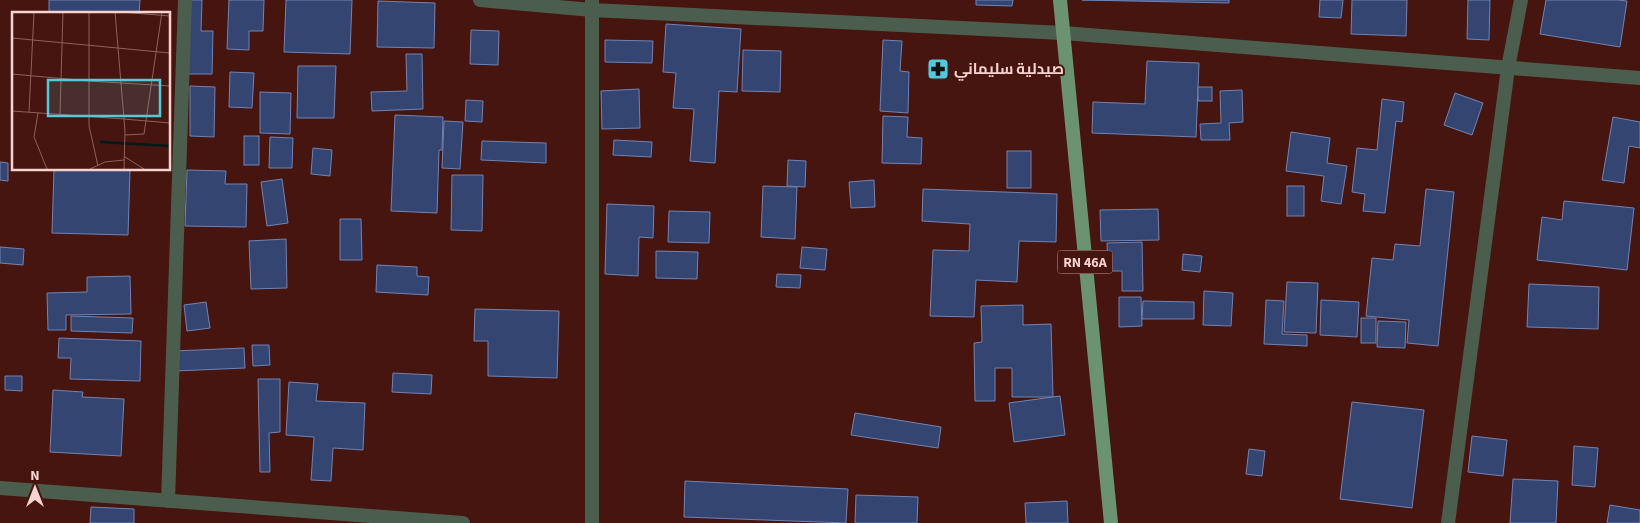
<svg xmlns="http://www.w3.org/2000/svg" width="1640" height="523" font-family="'Source Sans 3',Cairo,sans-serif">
  <rect width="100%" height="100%" fill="#471510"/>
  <g fill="#354571" stroke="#7083b4">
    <polygon points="49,0 140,0 139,14 49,14"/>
    <polygon points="188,0 202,0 201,31 213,31 212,74 187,74"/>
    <polygon points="229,0 264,0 263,31 249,31 249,50 227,49"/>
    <polygon points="286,0 352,0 350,54 284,52"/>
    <polygon points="976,0 1013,0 1012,6 976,5"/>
    <polygon points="1082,0 1229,0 1229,3"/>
    <polygon points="1320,0 1343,0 1341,18 1319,17"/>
    <polygon points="1352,0 1407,0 1406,36 1351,34"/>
    <polygon points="1468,0 1490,0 1489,40 1467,39"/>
    <polygon points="1546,0 1618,0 1627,1 1620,47 1540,34"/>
    <polygon points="378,1 435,3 434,48 377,47"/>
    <polygon points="666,24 741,29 737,92 719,91 715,163 690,161 694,109 673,108 676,73 663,72"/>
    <polygon points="471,30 499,31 498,65 470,64"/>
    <polygon points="605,40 653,41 652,63 605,62"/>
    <polygon points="883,40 902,41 900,71 909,72 908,113 880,111"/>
    <polygon points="743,50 781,51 780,92 742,91"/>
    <polygon points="406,54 422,54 423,109 372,111 371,92 407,91"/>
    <polygon points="1147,61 1199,63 1196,137 1092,133 1093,102 1145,104"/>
    <polygon points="298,66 336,66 334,118 297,118"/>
    <polygon points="230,72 254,73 252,108 229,107"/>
    <polygon points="190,86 215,87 214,137 190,136"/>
    <rect x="1198" y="87" width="14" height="14"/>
    <polygon points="639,89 640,128 602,129 601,91"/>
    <polygon points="1242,90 1243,122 1229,123 1230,140 1201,140 1200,124 1221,123 1220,91"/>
    <polygon points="260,92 291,93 290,134 260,133"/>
    <polygon points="1455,93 1483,103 1472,135 1444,125"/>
    <polygon points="1382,99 1404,102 1402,122 1396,121 1385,213 1363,211 1365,194 1352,192 1357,148 1377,150"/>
    <polygon points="466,100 483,101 482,122 465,121"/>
    <polygon points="395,115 443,117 442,150 439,150 437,213 391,211"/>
    <polygon points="883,116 908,117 907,137 922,138 921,164 882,163"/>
    <polygon points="1613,117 1640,122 1640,148 1629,146 1624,183 1602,180"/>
    <polygon points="444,121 463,122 460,169 442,168"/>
    <polygon points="1291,132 1330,138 1327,163 1347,166 1341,204 1321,201 1324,176 1286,171"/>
    <rect x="244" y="136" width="15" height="29"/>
    <polygon points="270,137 293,138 292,168 269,168"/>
    <polygon points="614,140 652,142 651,157 613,155"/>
    <polygon points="482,141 546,143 546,163 481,160"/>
    <polygon points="313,148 332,150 330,176 311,174"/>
    <rect x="1007" y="151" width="24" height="37"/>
    <polygon points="788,160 806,161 805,187 787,186"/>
    <polygon points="0,162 8,163 8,181 0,180"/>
    <polygon points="54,169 130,169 128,235 52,233"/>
    <polygon points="187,170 226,171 225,184 247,184 246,227 185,226"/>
    <polygon points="452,175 483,175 482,231 451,230"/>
    <polygon points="282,179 288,223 267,226 261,182"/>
    <polygon points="874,180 875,207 851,208 849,182"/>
    <polygon points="763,186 797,187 795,239 761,237"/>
    <rect x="1287" y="186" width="17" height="30"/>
    <polygon points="923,189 1057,194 1056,242 1019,241 1017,282 976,280 974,317 930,316 933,250 969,251 970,224 922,221"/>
    <polygon points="1426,189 1454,192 1438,346 1407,343 1409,320 1366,316 1372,258 1393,260 1395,244 1420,246"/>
    <polygon points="1564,201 1634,208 1627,270 1537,260 1542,217 1562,220"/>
    <polygon points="607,204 654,206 653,238 639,237 638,276 605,274"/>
    <polygon points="1158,209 1159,240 1101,241 1100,210"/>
    <polygon points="669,211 710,212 709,243 668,242"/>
    <polygon points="340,219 361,219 362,260 340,260"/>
    <polygon points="286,239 287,288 251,289 249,241"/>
    <polygon points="1142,242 1143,291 1122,291 1122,271 1108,271 1107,243"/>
    <polygon points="0,247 24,249 23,265 0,263"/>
    <polygon points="802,247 827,249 825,270 800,268"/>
    <polygon points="656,251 698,252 697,279 656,278"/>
    <polygon points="1183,254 1202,256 1200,272 1182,270"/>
    <polygon points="377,265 417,267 417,276 429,277 428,295 376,292"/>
    <polygon points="777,274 801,275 800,288 776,287"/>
    <polygon points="130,276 131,314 66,315 66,330 48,330 47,293 87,292 87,277"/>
    <polygon points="1287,282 1318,283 1316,333 1284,332"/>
    <polygon points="1529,284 1599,287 1598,329 1527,327"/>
    <polygon points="1204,291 1233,293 1231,326 1203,325"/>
    <polygon points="1119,297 1141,297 1142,326 1119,327"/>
    <polygon points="1266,300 1284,301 1282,334 1307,335 1307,346 1264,344"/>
    <polygon points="1321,300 1359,302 1357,337 1320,335"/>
    <polygon points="1143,301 1194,302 1194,319 1142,319"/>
    <polygon points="206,302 210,328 187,331 184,305"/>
    <polygon points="1023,305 1023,325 1051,324 1053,397 1012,397 1012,368 995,368 995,401 975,401 974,343 982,342 981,306"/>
    <polygon points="475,309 559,311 557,378 488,376 488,341 474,341"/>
    <polygon points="71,316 133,318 132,333 71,331"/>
    <rect x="1361" y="318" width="15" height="25"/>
    <polygon points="1378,321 1406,322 1405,348 1377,347"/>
    <polygon points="59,338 141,341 140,381 70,379 71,358 58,358"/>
    <polygon points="252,345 269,345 270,365 253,366"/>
    <polygon points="244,348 245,368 175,371 174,351"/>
    <polygon points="393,373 432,375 431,394 392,392"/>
    <polygon points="5,376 22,376 22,391 5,390"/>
    <polygon points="258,379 280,379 280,432 269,433 270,472 260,472"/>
    <polygon points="289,382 318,384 316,401 365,403 363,450 333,448 331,481 311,480 314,437 286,435"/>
    <polygon points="53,390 83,392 82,397 124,399 121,456 50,452"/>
    <polygon points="1060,396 1065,435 1014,442 1009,403"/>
    <polygon points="1352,402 1424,410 1412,508 1340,499"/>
    <polygon points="855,413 941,427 938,448 851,435"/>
    <polygon points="1472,436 1507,440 1503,476 1468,472"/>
    <polygon points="1574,446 1598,448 1595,487 1572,485"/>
    <polygon points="1249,449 1265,451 1262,476 1246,474"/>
    <polygon points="1513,479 1558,481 1556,523 1510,523"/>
    <polygon points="685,481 848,489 846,523 684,517"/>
    <polygon points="856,495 918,497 917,523 855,523"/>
    <polygon points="1067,501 1068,523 1026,523 1025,503"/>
    <polygon points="1610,505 1640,510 1640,523 1607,523"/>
    <polygon points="91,507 134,509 134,523 90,523"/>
  </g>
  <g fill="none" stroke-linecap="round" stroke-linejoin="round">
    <g stroke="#4b5e4d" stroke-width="14">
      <polyline points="480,0 592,10 592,523"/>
      <polyline points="592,0 592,10 1063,33 1640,78"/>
      <polyline points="0,488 463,523"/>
      <polyline points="168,501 185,0"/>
      <polyline points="1448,523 1508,68 1521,0"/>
    </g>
    <polyline stroke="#6c9371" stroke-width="14" points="1060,0 1111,523"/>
  </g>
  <defs>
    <g id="pharmacy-square" transform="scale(1.125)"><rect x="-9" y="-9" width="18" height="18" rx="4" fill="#53cadc" stroke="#471510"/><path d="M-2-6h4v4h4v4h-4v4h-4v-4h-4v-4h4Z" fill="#111"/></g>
  </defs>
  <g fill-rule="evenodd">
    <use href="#pharmacy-square" x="938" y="69"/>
  </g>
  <g text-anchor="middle" stroke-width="4" stroke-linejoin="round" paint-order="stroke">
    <rect fill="#471510" stroke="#c29a95" stroke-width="1" x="1057.5" y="250.5" width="55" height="23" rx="4"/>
    <g font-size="14" font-weight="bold" fill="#f6d3ce">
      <text x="1085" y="267">RN 46A</text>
    </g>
    <g font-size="15" font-weight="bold" fill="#f6d3ce" stroke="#471510" text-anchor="start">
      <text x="954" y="74">صيدلية سليماني</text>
    </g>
  </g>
  <g transform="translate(12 12)">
    <rect width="158" height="158" fill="#471510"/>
    <path fill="none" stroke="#04191d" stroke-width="2.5" d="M88,130l70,4"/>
    <path fill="none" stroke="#8d615c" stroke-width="1" d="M77,0v69l81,5M103,0l10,119 -1,38M109,0l49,4M0,26l158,15M0,62l77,7v45l9,40M0,99l112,8M17,100l5,-100M26,101l-4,24 13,32M48,102l3,-102M112,107l46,4M113,123l19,-1 18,-122M113,145l19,12M78,157l15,-7 19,-2"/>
    <path fill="#53cadc" fill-opacity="0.15" stroke="#53cadc" stroke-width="2.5" d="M36,68h112v36h-112z"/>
    <rect width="158" height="158" fill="none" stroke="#f6d3ce" stroke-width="2.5"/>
  </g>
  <g transform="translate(35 488)" stroke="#471510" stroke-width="4" paint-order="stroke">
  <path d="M0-4L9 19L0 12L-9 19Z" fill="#f6d3ce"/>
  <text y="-8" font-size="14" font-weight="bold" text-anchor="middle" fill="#f6d3ce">N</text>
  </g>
</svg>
